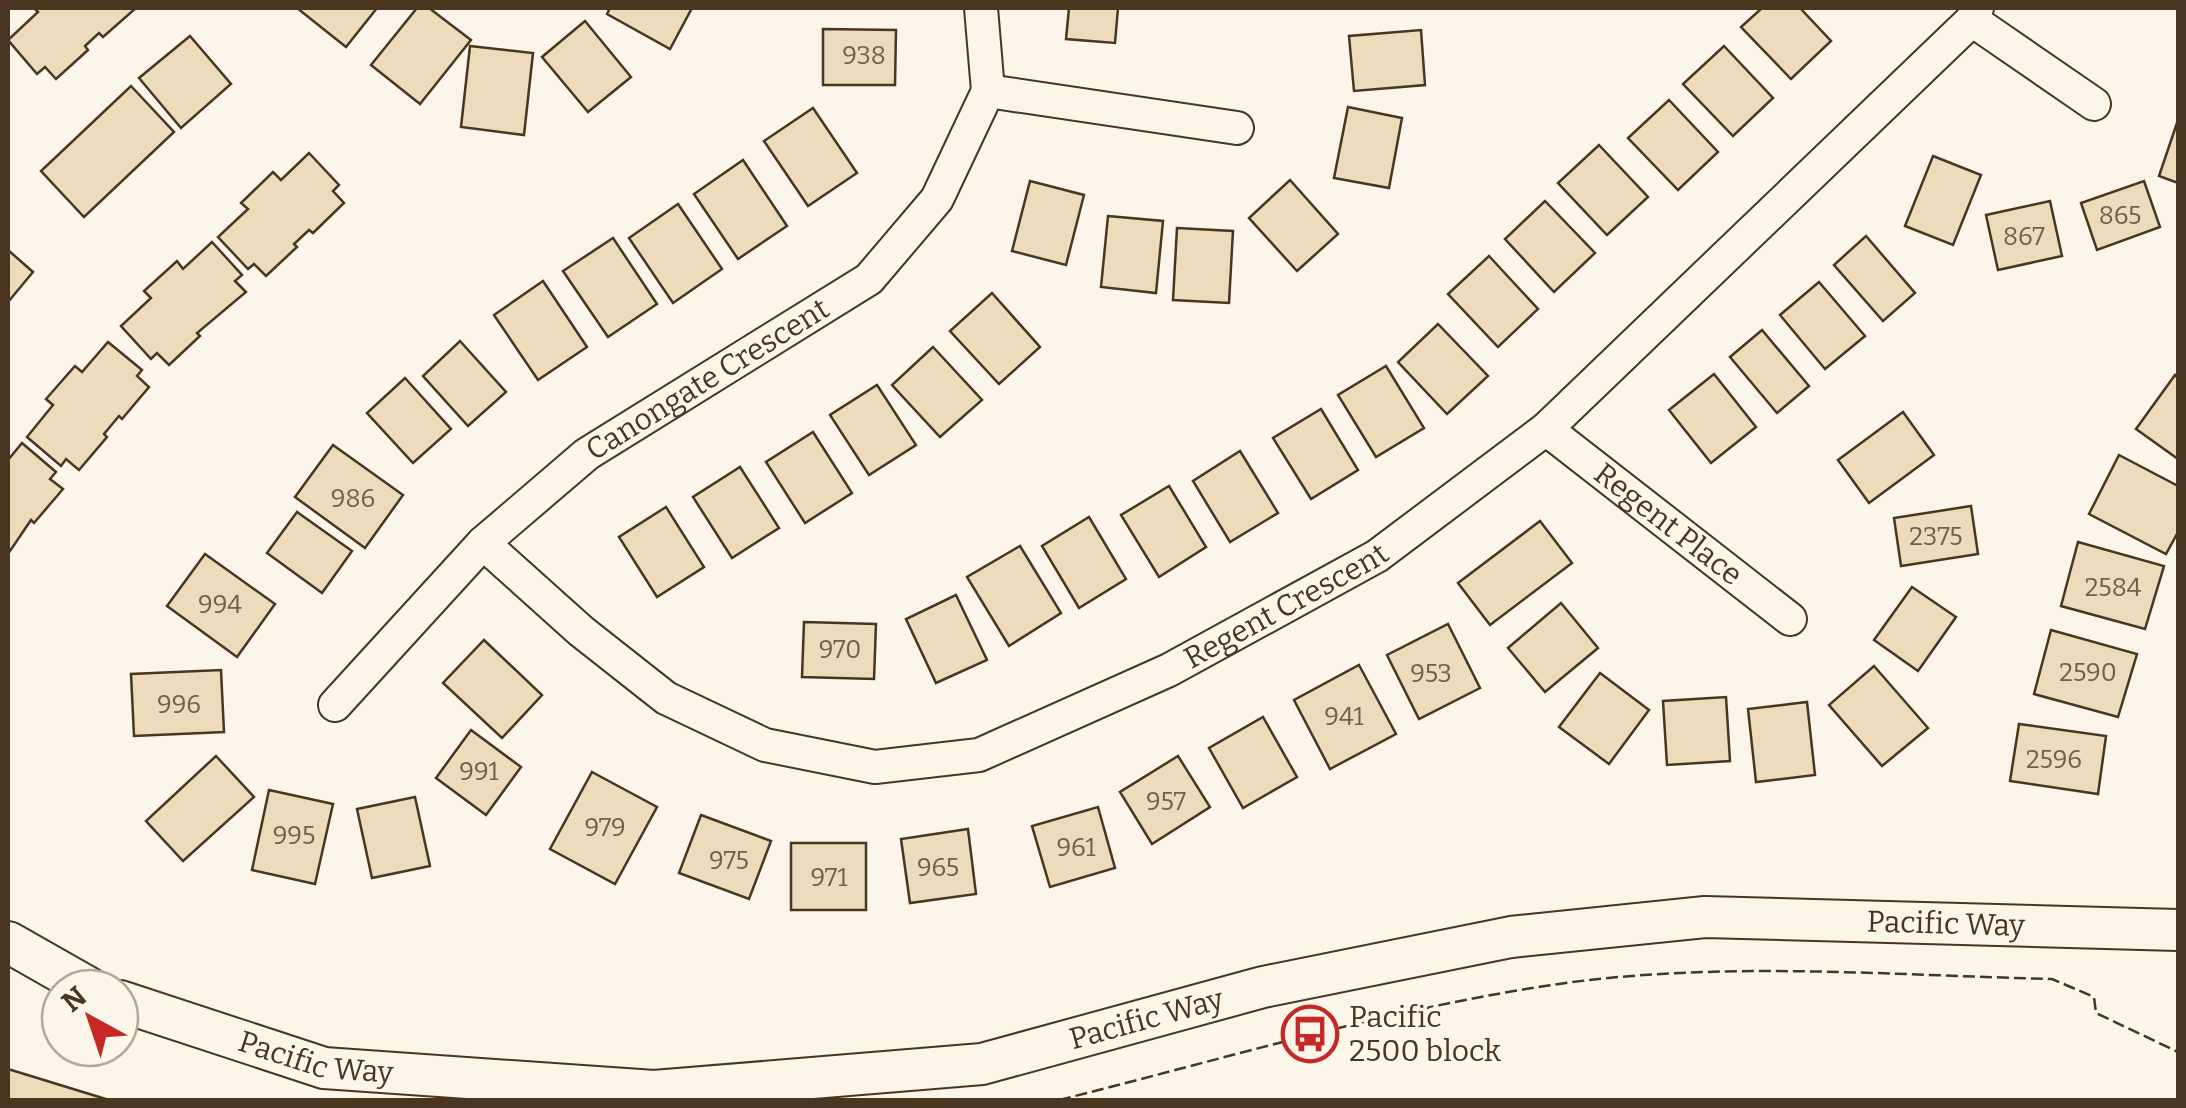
<svg xmlns="http://www.w3.org/2000/svg" width="2186" height="1108" font-family="Bitter,serif">
  <rect width="100%" height="100%" fill="#fbf6e9"/>
  <g fill="#ecdcbc" stroke="#4a3520" stroke-width="2.5">
    <polygon points="34,8 136,8 103,37 99,33 85,46 88,50 56,79 45,67 37,74 8,40 38,12"/>
    <polygon points="297,8 377,8 346,47"/>
    <polygon points="417,8 429,8 471,40 420,104 371,65"/>
    <polygon points="610,8 692,8 670,49 607,14"/>
    <polygon points="1069,8 1118,8 1115,43 1066,39"/>
    <polygon points="1762,8 1800,8 1831,41 1791,79 1741,27"/>
    <polygon points="585,21 631,77 588,112 542,57"/>
    <polygon points="823,29 896,30 895,85 823,85"/>
    <polygon points="1421,30 1425,85 1354,91 1349,36"/>
    <polygon points="190,36 231,84 181,128 139,78"/>
    <polygon points="470,46 533,53 524,135 461,127"/>
    <polygon points="1724,46 1773,98 1733,136 1683,84"/>
    <polygon points="131,86 174,132 84,217 41,171"/>
    <polygon points="1669,100 1718,152 1678,190 1628,138"/>
    <polygon points="1348,107 1402,118 1389,188 1334,178"/>
    <polygon points="813,108 857,173 808,206 764,141"/>
    <polygon points="2178,120 2178,183 2159,176"/>
    <polygon points="1599,145 1648,197 1607,235 1558,183"/>
    <polygon points="309,153 339,185 333,191 344,203 313,233 309,230 294,244 297,247 266,276 254,264 248,269 218,237 248,209 241,203 273,172 281,180"/>
    <polygon points="1933,156 1981,175 1953,245 1905,226"/>
    <polygon points="743,160 787,226 738,259 694,194"/>
    <polygon points="1290,180 1338,234 1297,271 1249,218"/>
    <polygon points="1030,181 1084,195 1066,265 1012,251"/>
    <polygon points="2144,181 2160,227 2097,250 2081,203"/>
    <polygon points="1545,201 1595,253 1554,292 1505,239"/>
    <polygon points="2050,201 2062,256 1998,270 1986,215"/>
    <polygon points="678,204 722,269 673,303 629,238"/>
    <polygon points="1108,216 1163,221 1156,293 1101,287"/>
    <polygon points="1177,228 1233,231 1229,303 1173,300"/>
    <polygon points="1866,236 1915,293 1883,321 1834,265"/>
    <polygon points="613,238 657,304 608,337 563,271"/>
    <polygon points="212,242 242,275 235,281 246,292 197,333 200,336 169,365 157,353 151,359 121,326 151,298 144,291 177,261 183,269"/>
    <polygon points="8,250 33,272 8,302"/>
    <polygon points="1489,256 1538,309 1498,347 1448,294"/>
    <polygon points="543,281 587,347 538,380 494,315"/>
    <polygon points="1819,282 1865,336 1825,369 1780,315"/>
    <polygon points="992,293 1040,347 999,384 950,331"/>
    <polygon points="1438,324 1488,376 1447,414 1398,362"/>
    <polygon points="1762,330 1809,386 1777,413 1730,357"/>
    <polygon points="460,341 506,392 468,426 423,376"/>
    <polygon points="108,342 142,370 137,376 149,387 122,419 119,416 104,434 107,437 79,470 66,459 61,466 27,437 53,405 46,399 75,366 82,372"/>
    <polygon points="933,347 982,400 940,437 892,385"/>
    <polygon points="1386,366 1424,428 1376,457 1338,395"/>
    <polygon points="1714,374 1756,427 1711,463 1669,410"/>
    <polygon points="2175,375 2178,378 2178,459 2136,429"/>
    <polygon points="405,378 451,429 413,463 367,413"/>
    <polygon points="877,385 916,445 869,475 830,415"/>
    <polygon points="1321,409 1358,470 1311,499 1273,438"/>
    <polygon points="1903,412 1934,455 1869,503 1838,460"/>
    <polygon points="813,432 852,493 805,523 766,462"/>
    <polygon points="22,443 56,472 50,479 63,489 34,523 31,520 8,554 8,460"/>
    <polygon points="333,445 403,495 365,548 295,497"/>
    <polygon points="1240,451 1278,513 1230,542 1193,481"/>
    <polygon points="2119,455 2178,486 2178,532 2166,554 2089,514"/>
    <polygon points="740,467 779,528 732,558 693,497"/>
    <polygon points="1169,486 1206,547 1159,577 1121,515"/>
    <polygon points="1971,506 1978,554 1901,566 1894,518"/>
    <polygon points="666,507 704,567 657,597 619,537"/>
    <polygon points="297,512 352,551 322,593 267,553"/>
    <polygon points="1089,517 1126,579 1079,608 1042,546"/>
    <polygon points="1540,521 1572,563 1490,625 1458,583"/>
    <polygon points="2078,542 2164,566 2145,629 2061,606"/>
    <polygon points="1020,546 1061,613 1009,646 967,577"/>
    <polygon points="205,554 275,604 237,657 167,606"/>
    <polygon points="1912,587 1956,617 1918,671 1874,640"/>
    <polygon points="956,595 987,660 936,683 906,619"/>
    <polygon points="1561,603 1598,648 1545,692 1508,648"/>
    <polygon points="804,622 876,624 874,679 802,677"/>
    <polygon points="1448,624 1480,688 1419,719 1387,655"/>
    <polygon points="2051,630 2137,654 2118,717 2034,694"/>
    <polygon points="484,640 542,695 502,738 443,683"/>
    <polygon points="1359,665 1396,734 1330,769 1294,700"/>
    <polygon points="1874,666 1928,728 1882,766 1829,705"/>
    <polygon points="221,670 224,732 134,736 131,674"/>
    <polygon points="1600,673 1649,710 1609,764 1559,727"/>
    <polygon points="1726,697 1730,761 1667,765 1663,701"/>
    <polygon points="1807,702 1815,775 1756,782 1748,709"/>
    <polygon points="1263,717 1297,777 1243,808 1209,748"/>
    <polygon points="2019,724 2106,736 2098,794 2010,781"/>
    <polygon points="471,730 521,767 486,815 436,778"/>
    <polygon points="216,756 254,797 183,861 146,821"/>
    <polygon points="1178,756 1210,807 1152,844 1120,792"/>
    <polygon points="592,772 657,807 615,884 550,849"/>
    <polygon points="269,790 333,804 315,884 252,870"/>
    <polygon points="415,797 430,866 372,878 357,809"/>
    <polygon points="1098,807 1115,868 1050,887 1032,826"/>
    <polygon points="701,815 771,841 749,899 679,873"/>
    <polygon points="968,829 976,894 910,903 901,839"/>
    <rect x="791" y="843" width="75" height="67"/>
    <polygon points="8,1069 109,1100 8,1100"/>
  </g>
  <g fill="none" stroke-linecap="round" stroke-linejoin="round">
    <g stroke="#4a3520" stroke-width="36">
      <g id="minor">
        <polyline points="1972,20 2094,104"/>
        <polyline points="988,91 1237,128"/>
        <path id="s1" d="M1546,429l244,190"/>
        <path id="s2" d="M483,543l98,88 85,67 99,47 110,22 104,-12 190,-85 208,-114 169,-127 426,-409 5,-12"/>
        <path id="s3" d="M335,705l148,-162 104,-89 282,-175 68,-80 51,-108 -7,-83"/>
      </g>
    </g>
    <g stroke="#4a3520" stroke-width="44">
      <g id="tertiary">
        <polyline points="8,942 89,988"/>
        <path id="s4" d="M120,1001l204,67 330,23 328,-27 281,-77 248,-50 194,-20 473,13"/>
      </g>
    </g>
    <use href="#minor" stroke="#fbf6e9" stroke-width="32"/>
    <use href="#tertiary" stroke="#fbf6e9" stroke-width="40"/>
    <path stroke="#4a3520" stroke-width="2.5" stroke-dasharray="12 5" stroke-linecap="butt" d="M1059,1100c161,-40 322,-89 486,-114 167,-26 339,-11 507,-7l42,18 2,16 82,39"/>
  </g>
  <defs>
    <g id="bus-ring" transform="scale(2.875)"><circle r="9.5" fill="#fbf6e9" stroke="#c62828" stroke-width="1.5"/><path d="M-5-6H5V4H4V6H2V4H-2V6H-4V4H-5ZM-3.5-4V0h7V-4ZM-3.5 1.2v1.5H-2V1.2ZM2 1.2v1.5H3.5V1.2Z" fill="#c62828"/></g>
  </defs>
  <g fill-rule="evenodd">
    <use href="#bus-ring" x="1310" y="1034"/>
  </g>
  <g text-anchor="middle" stroke-width="8" stroke-linejoin="round" paint-order="stroke">
    <g font-size="25" fill="#725f47">
      <text x="864" y="64">938</text>
      <text x="2120" y="224">865</text>
      <text x="2024" y="245">867</text>
      <text x="353" y="507">986</text>
      <text x="1936" y="545">2375</text>
      <text x="2113" y="596">2584</text>
      <text x="220" y="613">994</text>
      <text x="840" y="658">970</text>
      <text x="2088" y="681">2590</text>
      <text x="1431" y="682">953</text>
      <text x="179" y="713">996</text>
      <text x="1344" y="725">941</text>
      <text x="2054" y="768">2596</text>
      <text x="479" y="780">991</text>
      <text x="1166" y="810">957</text>
      <text x="605" y="836">979</text>
      <text x="294" y="844">995</text>
      <text x="1076" y="856">961</text>
      <text x="729" y="869">975</text>
      <text x="938" y="876">965</text>
      <text x="829" y="886">971</text>
    </g>
    <g font-size="30" fill="#4a3520" stroke="#fbf6e9">
      <text dy="10" stroke="none"><textPath href="#s3" startOffset="498">Canongate Crescent</textPath></text>
      <text dy="10" stroke="none"><textPath href="#s1" startOffset="155">Regent Place</textPath></text>
      <text dy="10" stroke="none"><textPath href="#s2" startOffset="908">Regent Crescent</textPath></text>
      <text dy="10" stroke="none"><textPath href="#s4" startOffset="1855">Pacific Way</textPath></text>
      <text dy="10" stroke="none"><textPath href="#s4" startOffset="1045">Pacific Way</textPath></text>
      <text dy="10" stroke="none"><textPath href="#s4" startOffset="205">Pacific Way</textPath></text>
    </g>
    <g font-size="30" fill="#4a3520" stroke="#fbf6e9" text-anchor="start">
      <text x="1349" y="1027">Pacific<tspan x="1349" dy="34">2500 block</tspan></text>
    </g>
  </g>
  <rect width="2186" height="1108" fill="none" stroke="#4a3520" stroke-width="20"/>
  <g transform="translate(90 1018) rotate(320)"><circle r="48" fill="#fbf6e9" stroke="#b4a999" stroke-width="2.5"/>
  <path d="M0-8L18 38L0 25L-18 38Z" fill="#c62828"/>
  <text y="-15" font-size="28" font-weight="bold" text-anchor="middle" fill="#4a3520">N</text>
  </g>
</svg>
